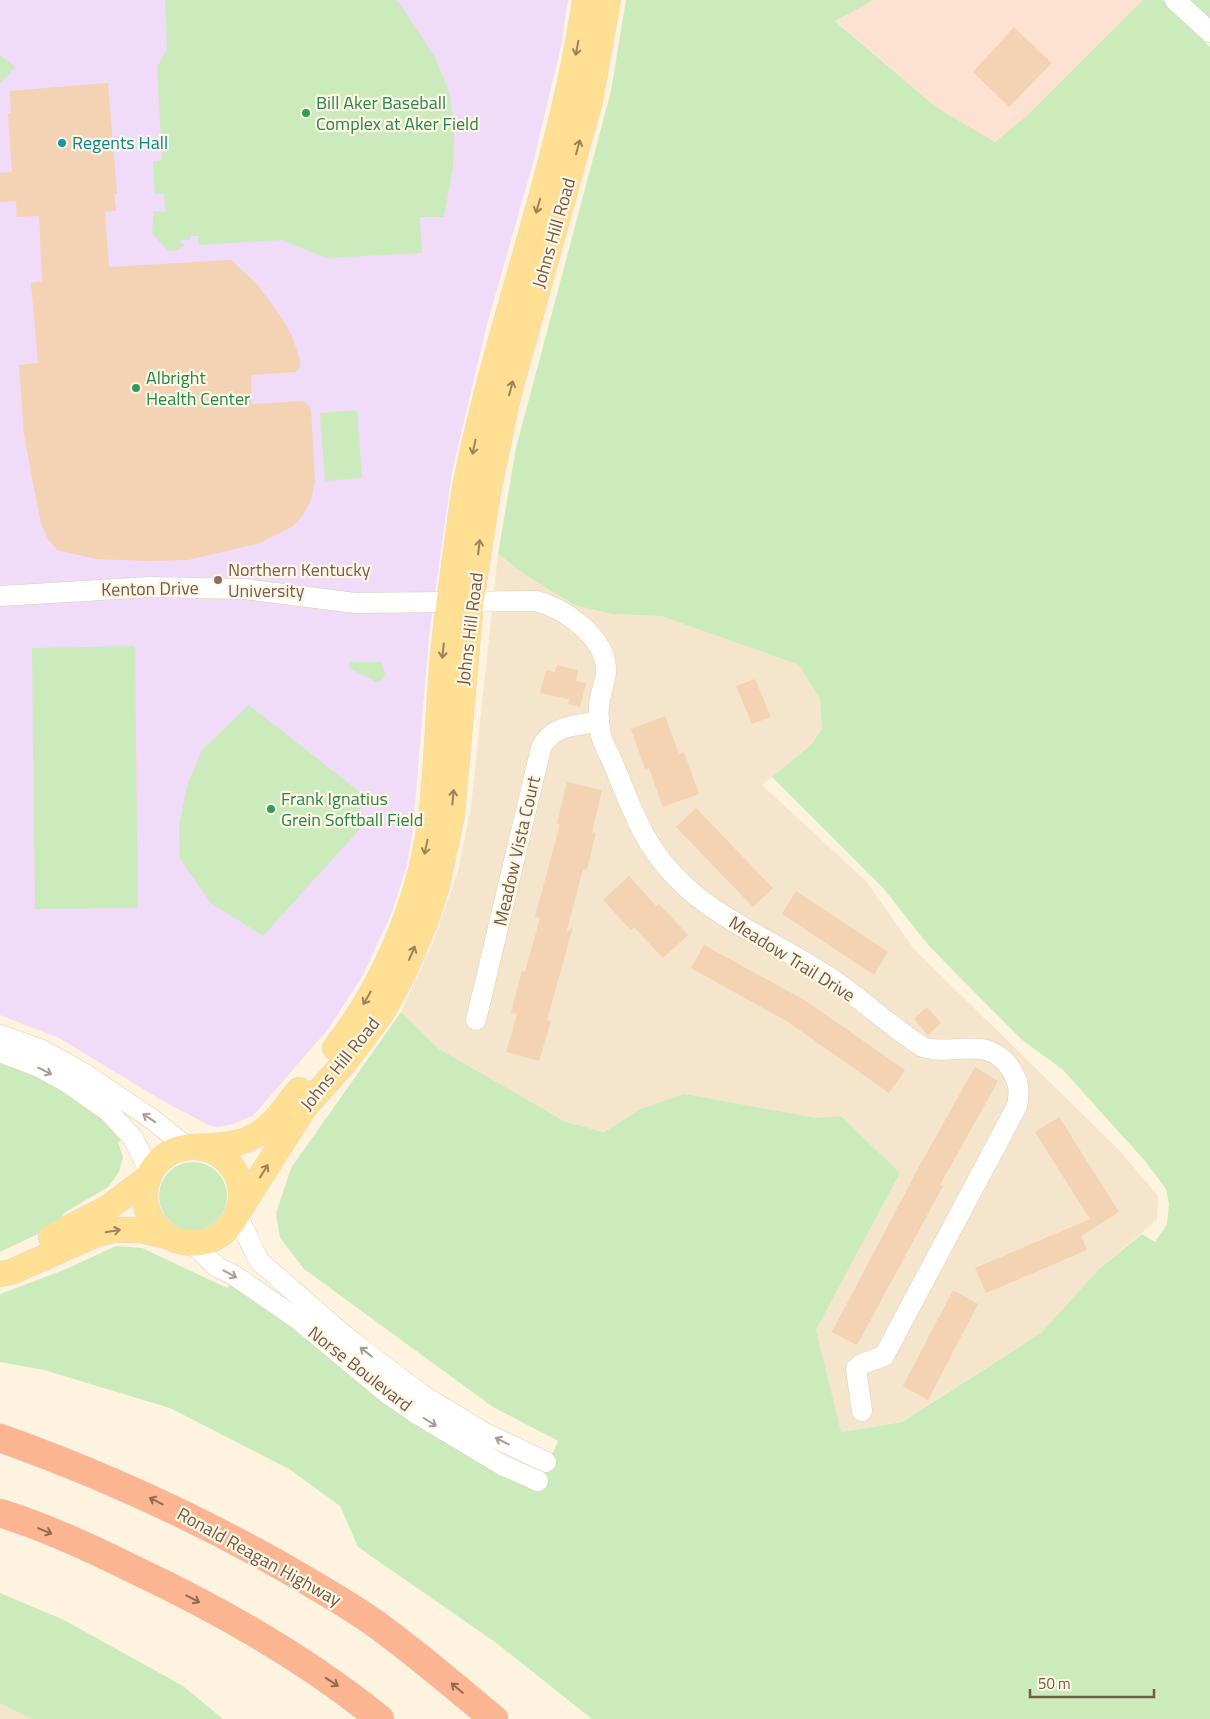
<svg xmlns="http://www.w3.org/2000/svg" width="1210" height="1719" font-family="'Titillium Web',sans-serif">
  <rect width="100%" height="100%" fill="#fdf3de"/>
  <g fill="#f5e5cc">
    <polygon points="498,554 527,576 574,605 612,614 661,616 799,665 820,700 822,729 811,745 762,785 866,881 914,949 1119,1150 1158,1196 1157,1220 1099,1269 1041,1333 901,1422 840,1432 816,1330 900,1173 841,1116 816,1118 641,1109 604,1132 566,1122 439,1049 401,1012 433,942 458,871 471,807"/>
    <polygon points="0,1703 32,1719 0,1719"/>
  </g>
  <polygon fill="#fee2d1" points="874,0 1143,0 1024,118 995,142 936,107 835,20"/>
  <polygon fill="#f0dbf9" points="0,0 568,0 561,46 533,163 486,328 452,472 429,636 413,829 407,865 392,912 363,975 329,1028 259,1109 252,1116 233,1124 218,1127 209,1125 163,1101 59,1038 0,1015"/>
  <g fill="#ccebbc">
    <polygon points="165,0 395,0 399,3 435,57 450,94 454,131 453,167 444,217 420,217 422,253 327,258 281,240 199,245 198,236 190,236 190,240 180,240 184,246 176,250 169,251 152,234 154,211 165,212 164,194 155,194 153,161 162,160 157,67 167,49"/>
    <polygon points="626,0 874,0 835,21 936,107 995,142 1024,118 1143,0 1163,0 1210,47 1210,1719 592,1719 495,1642 358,1547 340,1506 289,1469 170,1408 44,1370 0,1362 0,1294 64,1270 116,1246 142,1248 227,1288 232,1283 537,1489 558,1441 493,1407 304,1269 280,1238 276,1213 291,1168 401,1012 439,1049 566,1122 604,1132 641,1109 684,1094 816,1118 841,1116 900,1173 816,1330 841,1432 902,1422 1041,1333 1099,1269 1142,1234 1155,1242 1167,1224 1169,1204 1166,1189 1146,1162 1063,1070 1021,1039 929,946 883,888 772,777 811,745 822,729 820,700 799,665 661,616 612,614 574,605 527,576 498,554 516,448 611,91"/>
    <polygon points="1188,0 1210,0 1210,19"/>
    <polygon points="0,55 15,67 0,84"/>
    <polygon points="357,410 362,478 325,481 320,413"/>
    <polygon points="135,646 138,908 35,909 32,648"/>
    <polygon points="351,662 381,662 385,673 383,679 376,682 351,669 348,666"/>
    <polygon points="249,705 361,793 359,830 263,936 211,903 180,859 179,825 188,783 202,750"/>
    <polygon points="0,1061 72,1091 124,1138 118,1142 123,1157 119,1172 108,1187 64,1213 59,1224 0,1252"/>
    <circle cx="193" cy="1196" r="34"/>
    <polygon points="0,1593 64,1620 183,1686 223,1719 32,1719 0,1703"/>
  </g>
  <g fill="#f4d2b4">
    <polygon points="1014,27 1052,63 1009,107 973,72"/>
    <polygon points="108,83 117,194 114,194 116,211 105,212 109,267 231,260 257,284 282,318 293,338 300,361 300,367 296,372 251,375 252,404 303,401 308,405 311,410 315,481 311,500 303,515 292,527 260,543 188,560 149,561 96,559 57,550 48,539 41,524 24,435 19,365 38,363 31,283 42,281 39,216 17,217 16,201 0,202 0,173 12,172 8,114 11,114 10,91"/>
    <polygon points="557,665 578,670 576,681 586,683 580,707 568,704 569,699 540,693 546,670 555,672"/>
    <polygon points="755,679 771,717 752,724 736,686"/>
    <polygon points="665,716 679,754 684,752 699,794 663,807 649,768 645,769 631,729"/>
    <polygon points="567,782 602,790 592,832 596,833 587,870 583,869 566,933 573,927 547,1020 551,1021 539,1061 506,1052 517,1014 511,1013 522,971 525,972 540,918 535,917 560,824 557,823"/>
    <polygon points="696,808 773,888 753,907 676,827"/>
    <polygon points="629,876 656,906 659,904 688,935 663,958 634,927 631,930 603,900"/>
    <polygon points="796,891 888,952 874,975 782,914"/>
    <polygon points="704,945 806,1001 905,1070 889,1093 788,1022 691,968"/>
    <polygon points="927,1007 941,1023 928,1035 914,1019"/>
    <polygon points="975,1067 998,1081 940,1185 943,1186 857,1345 832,1332 921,1163"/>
    <polygon points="1059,1117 1119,1212 1081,1236 1087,1250 986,1293 975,1268 1090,1219 1035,1132"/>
    <polygon points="953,1290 978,1304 928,1400 903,1386"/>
  </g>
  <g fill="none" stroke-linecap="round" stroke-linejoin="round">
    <g stroke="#e1cfba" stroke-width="21">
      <g id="minor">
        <polyline points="1175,0 1210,32"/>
        <path d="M0,596l150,-9 94,2 111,14 181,-2c28,7 68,35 70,67 1,8 -3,17 -5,26 -3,12 -3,28 0,41 2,9 8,19 12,28 8,20 16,40 25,59 41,89 123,108 197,159 30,21 57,47 88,66 33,10 63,-14 88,22 8,13 9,23 6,37l-133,250 -22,8 -6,5 6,42"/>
        <path d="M476,1020l65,-272c11,-23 36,-23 58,-26"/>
        <polyline points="0,1035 42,1050 82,1072 152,1119 188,1148"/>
        <polyline points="0,1052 39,1067 68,1083 108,1111 133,1138 151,1174"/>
        <polyline points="237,1215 259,1261 345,1336 421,1394 483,1432 546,1462"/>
        <polyline points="192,1243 217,1267 232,1274 299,1320 388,1394 417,1414 502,1465 538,1481"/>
      </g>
    </g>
    <g stroke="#e0dad6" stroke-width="26">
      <g id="major">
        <path d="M335,1048c52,-66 88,-155 97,-240 5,-47 6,-94 10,-141 3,-37 8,-73 13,-109 4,-25 6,-51 11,-76 33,-162 95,-318 119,-482"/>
        <path d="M194,1147c33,-2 56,-1 80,-26 9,-9 16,-21 25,-31"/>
        <circle cx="193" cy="1195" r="48"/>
        <polyline points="238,1212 305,1107 345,1062 382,1013 404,972 425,923 437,886 452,816 471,602 488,493 508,397 590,101 608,0"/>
        <polyline points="51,1237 109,1207 149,1177"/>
        <polyline points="0,1274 11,1272 95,1235 113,1230 141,1230 170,1237"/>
      </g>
    </g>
    <g stroke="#e0dad6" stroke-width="29">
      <g id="highway">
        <path d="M0,1438c93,33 182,73 269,121 35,20 71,40 104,63 42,30 81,64 121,97"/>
        <path d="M0,1513c46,14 91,35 133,56 87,41 172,89 247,150"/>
      </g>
    </g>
    <use href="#minor" stroke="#fff" stroke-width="20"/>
    <use href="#major" stroke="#ffdf93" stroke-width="25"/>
    <use href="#highway" stroke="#fbb591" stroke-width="28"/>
  </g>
  <defs><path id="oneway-shaft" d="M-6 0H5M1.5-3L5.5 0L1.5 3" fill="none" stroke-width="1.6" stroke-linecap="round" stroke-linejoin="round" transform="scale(1.25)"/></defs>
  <g stroke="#9e815c">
    <use href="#oneway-shaft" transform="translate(577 48) rotate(101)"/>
    <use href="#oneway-shaft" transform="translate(578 147) rotate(-75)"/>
    <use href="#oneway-shaft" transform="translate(538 206) rotate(106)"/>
    <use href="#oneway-shaft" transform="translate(511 388) rotate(-75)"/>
    <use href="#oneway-shaft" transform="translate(474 447) rotate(102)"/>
    <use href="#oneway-shaft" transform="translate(479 547) rotate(-83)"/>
    <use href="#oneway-shaft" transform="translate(443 651) rotate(96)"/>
    <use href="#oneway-shaft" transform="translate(453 797) rotate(-85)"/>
    <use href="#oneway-shaft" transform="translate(426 847) rotate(102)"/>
    <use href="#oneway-shaft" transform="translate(412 953) rotate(-67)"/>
    <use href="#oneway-shaft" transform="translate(367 998) rotate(120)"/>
    <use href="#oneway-shaft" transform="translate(264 1171) rotate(-58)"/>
    <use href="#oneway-shaft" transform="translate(113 1231) rotate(-9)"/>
  </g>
  <g stroke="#ac9b8f">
    <use href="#oneway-shaft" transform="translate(45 1071) rotate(27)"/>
    <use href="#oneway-shaft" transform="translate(149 1118) rotate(-146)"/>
    <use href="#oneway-shaft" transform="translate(230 1274) rotate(28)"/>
    <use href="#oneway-shaft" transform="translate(366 1352) rotate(-142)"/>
    <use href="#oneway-shaft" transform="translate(430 1422) rotate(32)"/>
    <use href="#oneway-shaft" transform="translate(502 1441) rotate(-154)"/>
  </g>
  <g stroke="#8f6b54">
    <use href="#oneway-shaft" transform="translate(156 1501) rotate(-153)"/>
    <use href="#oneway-shaft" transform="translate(45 1531) rotate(22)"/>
    <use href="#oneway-shaft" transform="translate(193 1599) rotate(28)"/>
    <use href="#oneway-shaft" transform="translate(332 1682) rotate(33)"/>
    <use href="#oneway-shaft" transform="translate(457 1688) rotate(-140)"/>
  </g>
  <g fill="#2e9e5b" stroke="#fff7e5" stroke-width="2">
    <circle cx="306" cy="113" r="5"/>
    <circle cx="136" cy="388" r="5"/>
    <circle cx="271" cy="809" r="5"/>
  </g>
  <circle fill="#0f9aa8" stroke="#fff7e5" stroke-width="2" cx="62" cy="143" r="5"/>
  <circle fill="#8d6e63" stroke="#fff7e5" stroke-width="2" cx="218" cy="580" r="5"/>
  <g text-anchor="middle" stroke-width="4.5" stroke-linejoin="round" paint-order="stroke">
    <g font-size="18" fill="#27864d" stroke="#fff7e5" text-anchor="start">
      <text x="316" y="109">Bill Aker Baseball<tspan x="316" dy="21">Complex at Aker Field</tspan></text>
      <text x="146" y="384">Albright<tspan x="146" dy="21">Health Center</tspan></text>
      <text x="281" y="805">Frank Ignatius<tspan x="281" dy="21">Grein Softball Field</tspan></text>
    </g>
    <g font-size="18" fill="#0d838f" stroke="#fff7e5" text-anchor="start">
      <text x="72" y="149">Regents Hall</text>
    </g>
    <g font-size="18" fill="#745945" stroke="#fff7e5">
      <text transform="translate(554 233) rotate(-74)" y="6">Johns Hill Road</text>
      <text transform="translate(150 589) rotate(-1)" y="6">Kenton Drive</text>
      <text transform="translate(470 629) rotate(-83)" y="6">Johns Hill Road</text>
      <text transform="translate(517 851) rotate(-77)" y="6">Meadow Vista Court</text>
      <text transform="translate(792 959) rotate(32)" y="6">Meadow Trail Drive</text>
      <text transform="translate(340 1064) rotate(-51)" y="6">Johns Hill Road</text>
      <text transform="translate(360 1369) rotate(38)" y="6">Norse Boulevard</text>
      <text transform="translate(259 1557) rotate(29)" y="6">Ronald Reagan Highway</text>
    </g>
    <g font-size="18" fill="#785e54" stroke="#fff7e5" text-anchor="start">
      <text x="228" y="576">Northern Kentucky<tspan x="228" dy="21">University</tspan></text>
    </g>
  </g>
  <path d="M1030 1689v8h124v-8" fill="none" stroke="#745945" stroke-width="2.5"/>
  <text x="1038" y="1689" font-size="15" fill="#745945" stroke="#fff7e5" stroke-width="4" paint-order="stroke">50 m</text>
</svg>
